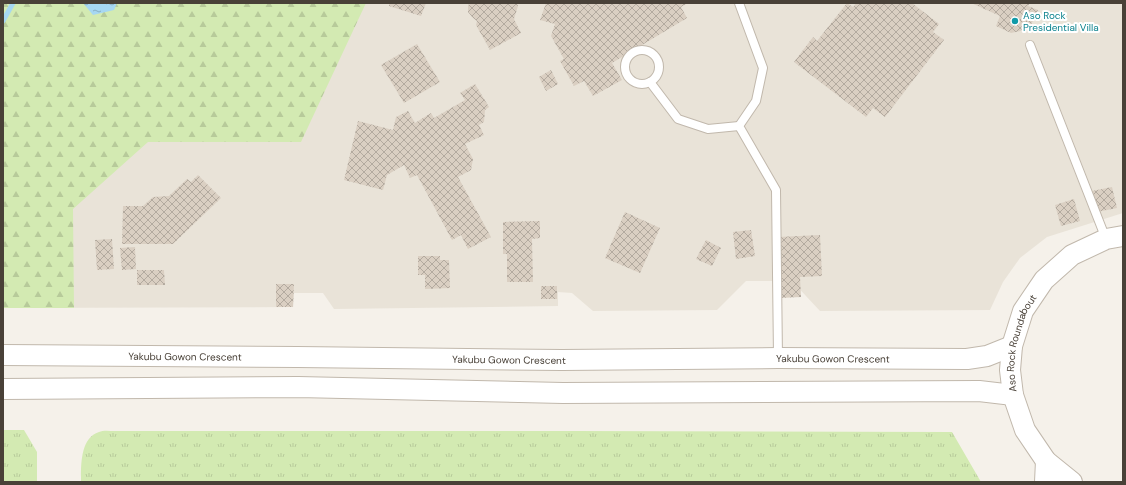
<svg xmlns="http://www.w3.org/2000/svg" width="1126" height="485" font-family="'DM Sans',sans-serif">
  <defs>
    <pattern id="grass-tufts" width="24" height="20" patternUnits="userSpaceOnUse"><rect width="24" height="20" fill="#d3eab2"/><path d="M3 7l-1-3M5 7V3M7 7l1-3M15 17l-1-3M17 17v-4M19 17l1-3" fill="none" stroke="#b7ca9a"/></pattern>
    <pattern id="forest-firs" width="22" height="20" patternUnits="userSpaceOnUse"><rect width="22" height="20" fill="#d3eab2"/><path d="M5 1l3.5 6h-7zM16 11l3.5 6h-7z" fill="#b7ca9a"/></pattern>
    <pattern id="water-ripples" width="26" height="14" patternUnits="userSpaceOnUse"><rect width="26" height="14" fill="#a6d7f2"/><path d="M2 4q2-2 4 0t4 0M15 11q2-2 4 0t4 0" fill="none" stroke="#89b0c5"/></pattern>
    <pattern id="building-cross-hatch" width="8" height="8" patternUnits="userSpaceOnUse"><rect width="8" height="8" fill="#dacfc2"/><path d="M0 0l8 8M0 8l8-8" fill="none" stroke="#b3aa9f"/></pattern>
  </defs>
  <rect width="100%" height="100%" fill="#f5f1ea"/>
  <polygon fill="#e9e3d8" points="3,3 1123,3 1123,213 1047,237 1020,258 1003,282 990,310 820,311 792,281 746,281 717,310 593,311 572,293 558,292 558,306 334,309 323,293 294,293 293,307 3,308"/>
  <g fill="url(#grass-tufts)">
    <polygon points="3,430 24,430 37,452 37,482 3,482"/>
    <path d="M115,431h457l380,1 29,50h-900c0,-16 -1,-44 18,-50 4,-2 11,-1 16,-1z"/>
  </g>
  <polygon fill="url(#forest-firs)" points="3,3 366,3 301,142 148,142 73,209 74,308 3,308"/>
  <polygon fill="url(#water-ripples)" points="83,3 117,3 114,10 93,15"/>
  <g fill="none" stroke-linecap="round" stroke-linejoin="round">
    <polyline stroke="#a6d7f2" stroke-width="5" points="3,21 13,3"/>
  </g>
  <g fill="url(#building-cross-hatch)">
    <polygon points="389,3 426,3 421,16 389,6"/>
    <polygon points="472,3 517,3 518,6 514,19 521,33 490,50 476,25 477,21 473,18 468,12 468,5"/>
    <polygon points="546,3 688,3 681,7 687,18 612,63 622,80 593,96 584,81 574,86 560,61 564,59 551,36 555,24 540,20"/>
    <polygon points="847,3 853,7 856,3 912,3 939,24 933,32 944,40 885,117 873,108 866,117 794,62 813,37 817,41"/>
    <polygon points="971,3 1030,3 1028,6 1038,10 1029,29 1011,33 996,26 1000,16"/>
    <polygon points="417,44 440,82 404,103 381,65"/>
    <polygon points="551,70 558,84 546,91 539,77"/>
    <polygon points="475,84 489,107 485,110 484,122 479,125 484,135 465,144 473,159 471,170 458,177 491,237 468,249 461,235 452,240 417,175 410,178 404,165 387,175 383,190 344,180 358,121 393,130 396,117 408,111 415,123 431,113 434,118 465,100 460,93"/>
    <polygon points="198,175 221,198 173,244 122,244 123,206 143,206 153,197 169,196 187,179 191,182"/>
    <polygon points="1112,187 1117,208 1097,212 1092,191"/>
    <polygon points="1074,199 1080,221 1061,226 1055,205"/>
    <polygon points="625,212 660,228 640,273 605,258"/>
    <polygon points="540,221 540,238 532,239 533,282 507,282 507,254 503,254 503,222"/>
    <polygon points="751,230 755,256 736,259 733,232"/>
    <polygon points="820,235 822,276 800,277 801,297 780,298 778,237"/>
    <polygon points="112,239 114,269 97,270 95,240"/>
    <polygon points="706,240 721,248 712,266 696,259"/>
    <polygon points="135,247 136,269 122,270 120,248"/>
    <polygon points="418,256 440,256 440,260 449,260 450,288 425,289 425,275 418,275"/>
    <polygon points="137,270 164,270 165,285 137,285"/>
    <polygon points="276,284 294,284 293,307 276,307"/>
    <rect x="541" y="286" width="16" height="13"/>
  </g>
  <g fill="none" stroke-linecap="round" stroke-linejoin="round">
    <g stroke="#c1b8ac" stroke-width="10">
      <g id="service">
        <polyline points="739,3 763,68 756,101 739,126 776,190 778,357"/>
        <polyline points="1030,45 1106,239"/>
        <circle cx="642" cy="67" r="17"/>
        <polyline points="650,82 678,119 708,129 739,126"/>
      </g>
    </g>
    <g stroke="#c1b8ac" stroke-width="22">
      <g id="tertiary">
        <path id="s1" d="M3,355l295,2 264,3 216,-2 189,1 20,-3 25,-10"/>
        <polyline points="3,389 298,387 563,393 979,391 1013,395"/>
        <polyline points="1045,482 1046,461"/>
        <path id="s2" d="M1072,482l-26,-21 -21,-31 -12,-35 -3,-25 2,-24 11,-35 21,-31 28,-25 34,-16 17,-3"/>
      </g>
    </g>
    <use href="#service" stroke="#fff" stroke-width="8"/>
    <use href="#tertiary" stroke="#fff" stroke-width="20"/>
  </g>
  <circle fill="#0f9aa8" stroke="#fff" stroke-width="1.5" cx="1015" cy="21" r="4"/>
  <g text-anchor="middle" stroke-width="4" stroke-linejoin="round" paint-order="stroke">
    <g font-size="10" fill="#0d838f" stroke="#fff" text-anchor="start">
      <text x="1023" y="19">Aso Rock<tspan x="1023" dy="12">Presidential Villa</tspan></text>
    </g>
    <g font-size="10" fill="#494138" stroke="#fff">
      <text dy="4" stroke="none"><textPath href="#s2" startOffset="162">Aso Rock Roundabout</textPath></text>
      <text dy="4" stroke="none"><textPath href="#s1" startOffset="182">Yakubu Gowon Crescent</textPath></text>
      <text dy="4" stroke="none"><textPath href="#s1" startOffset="830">Yakubu Gowon Crescent</textPath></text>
      <text dy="4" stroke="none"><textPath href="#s1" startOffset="506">Yakubu Gowon Crescent</textPath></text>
    </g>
  </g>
  <rect width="1126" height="485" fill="none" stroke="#494138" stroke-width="8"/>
</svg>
